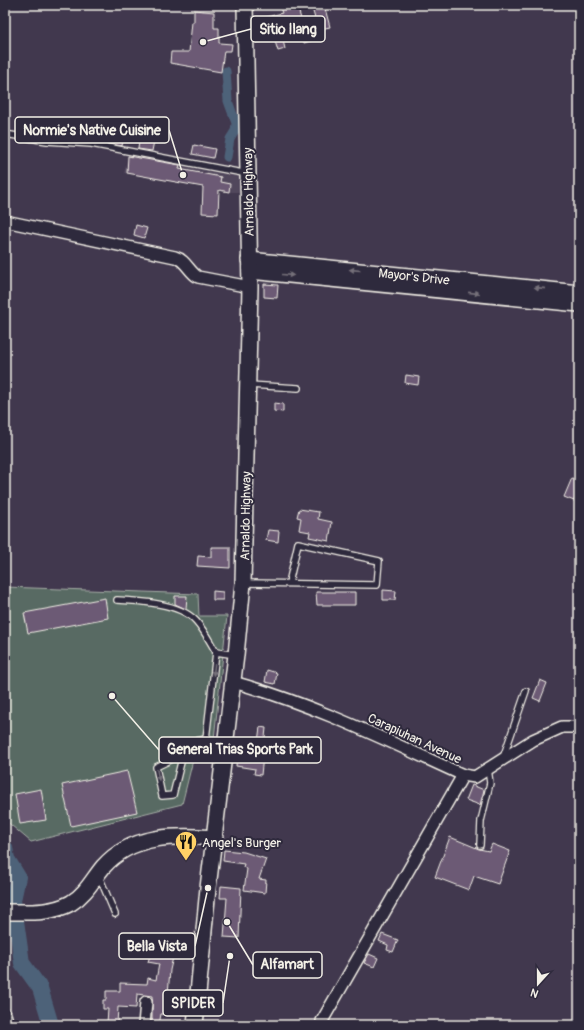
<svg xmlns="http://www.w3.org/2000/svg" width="584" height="1030" font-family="Pangolin,sans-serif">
  <rect width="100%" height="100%" fill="#41384e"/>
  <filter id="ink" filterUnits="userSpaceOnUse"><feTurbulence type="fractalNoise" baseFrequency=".025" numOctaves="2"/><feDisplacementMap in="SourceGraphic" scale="8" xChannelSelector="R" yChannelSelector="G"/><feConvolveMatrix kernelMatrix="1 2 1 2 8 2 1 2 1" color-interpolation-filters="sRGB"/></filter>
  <g filter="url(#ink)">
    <polygon fill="#51465c" points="128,155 181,163 184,167 241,177 241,192 231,192 124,173"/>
    <polygon fill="#586b64" stroke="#a6aea6" points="5,587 198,594 199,616 227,616 212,758 194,756 182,804 31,842 5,820"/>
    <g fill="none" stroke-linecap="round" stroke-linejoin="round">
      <polyline stroke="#4e6279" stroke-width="9" points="226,71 228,101 236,123 235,131 230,139 227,157"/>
      <polyline stroke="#4e6279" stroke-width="16" points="5,848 7,859 18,877 13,900 22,963 40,988 51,1025"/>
    </g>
    <g fill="#6c5a74" stroke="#f4f1e8" fill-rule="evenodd">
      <path d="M279,5h45l6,22 -19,4 3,9 -10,3 -4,-13 -18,6 3,13 -7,2 -4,-13 -18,5 -1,-9 4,-1 -4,-13 27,-7zM312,8l4,14 -13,4 -4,-14z"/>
      <polygon points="194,10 214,12 214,28 219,28 219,43 232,44 231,51 224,51 221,72 170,63 171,52 189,52 192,22 194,22"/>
      <polygon points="92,124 125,130 122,146 90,140"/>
      <polygon points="140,133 155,136 152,151 138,149"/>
      <polygon points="194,145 215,149 213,158 192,154"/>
      <polygon points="128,156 180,165 179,169 221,177 220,182 230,184 229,192 219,190 218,214 202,213 203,187 127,173"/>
      <polygon points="136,225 147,228 144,238 134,235"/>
      <polygon points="264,284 278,285 277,298 264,297"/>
      <polygon points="406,375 419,377 418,385 405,383"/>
      <polygon points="274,403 283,404 283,412 274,411"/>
      <polygon points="572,478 579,481 579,490 574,501 564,497"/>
      <polygon points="299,509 319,512 318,519 332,522 329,541 309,537 310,532 299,530 301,518 297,517"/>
      <polygon points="268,530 279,531 278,542 266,540"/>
      <polygon points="211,547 230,547 230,568 197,566 198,556 211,557"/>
      <polygon points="383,590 396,591 395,600 383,600"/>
      <polygon points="213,591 223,592 223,600 213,600"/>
      <polygon points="316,592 355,592 355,605 317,605"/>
      <polygon points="175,596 187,596 186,609 175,604"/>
      <polygon points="105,598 108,618 28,633 24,613"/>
      <polygon points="267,670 277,673 275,684 265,682"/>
      <polygon points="540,680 547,683 540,701 533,698"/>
      <polygon points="260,727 266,728 261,775 254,774 255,769 236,766 238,739 258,742"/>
      <polygon points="127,771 137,812 71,826 62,785"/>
      <polygon points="472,785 484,790 480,805 466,800"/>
      <polygon points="41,789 46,820 20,824 15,794"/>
      <polygon points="450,837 479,849 489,851 492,844 510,851 498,884 474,876 469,890 435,877"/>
      <polygon points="224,850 244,852 266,859 259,879 266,880 265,893 244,890 247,869 243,867 244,864 223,861"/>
      <polygon points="221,886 241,888 239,938 224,937 227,898 220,898"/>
      <polygon points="382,934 398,940 393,952 387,950 388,945 379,941"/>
      <polygon points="159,940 178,943 177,949 175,949 170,970 168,994 186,997 184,1006 166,1002 165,1014 161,1014 159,1025 152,1025 152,996 137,994 136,1008 118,1007 117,1024 107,1023 108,1009 103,1009 103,1000 106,1000 106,991 120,991 120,983 147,984 148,978 156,980 159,964 148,962 150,955 156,956"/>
      <polygon points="369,954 378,958 374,967 364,963"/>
    </g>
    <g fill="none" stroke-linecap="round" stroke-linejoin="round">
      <g stroke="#f4f1e8" stroke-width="8">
        <g id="lane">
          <polyline points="5,134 47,141 91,144 248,174"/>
          <polyline points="249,385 298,388"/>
          <polyline points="243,583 377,585 379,561 298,543 289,583"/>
          <path d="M117,600c22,1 63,3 79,21 8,9 14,21 20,31"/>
          <polyline points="206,739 216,652 236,655"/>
          <polyline points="183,754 173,795 162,796 156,767 183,754 196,741 206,739 225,741"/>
          <polyline points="503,758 526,691"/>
          <polyline points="480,845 481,821 490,783 488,769"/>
          <polyline points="99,876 115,914"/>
        </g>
      </g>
      <g stroke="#f4f1e8" stroke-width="14">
        <g id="street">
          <path d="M5,221l170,36c11,3 14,15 23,20l52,10"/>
          <path d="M233,682c80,22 155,59 230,93l12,2 58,-37 29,-13h17"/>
          <polyline points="5,1014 8,1025"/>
          <polyline points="322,1021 463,775"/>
          <polyline points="144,1025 146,1002"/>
        </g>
      </g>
      <g stroke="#f4f1e8" stroke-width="18">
        <g id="secondary">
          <polyline points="249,260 579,293"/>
          <polyline points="250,271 579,304"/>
          <path d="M5,912c22,0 46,2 66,-9 15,-9 22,-24 32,-36 29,-33 72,-32 112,-29"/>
          <polyline points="195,1025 208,888 236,655 243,583 250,287 245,5"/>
        </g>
      </g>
      <use href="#lane" stroke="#2f2a3d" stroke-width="5.5"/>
      <use href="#street" stroke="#2f2a3d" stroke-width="11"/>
      <use href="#secondary" stroke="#2f2a3d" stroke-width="15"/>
    </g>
    <defs><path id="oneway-solid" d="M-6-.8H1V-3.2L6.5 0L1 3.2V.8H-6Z"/></defs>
    <g fill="#747079">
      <use href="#oneway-solid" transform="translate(355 270) rotate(-175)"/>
      <use href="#oneway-solid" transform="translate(288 275) rotate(5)"/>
      <use href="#oneway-solid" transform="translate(540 288) rotate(-174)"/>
      <use href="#oneway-solid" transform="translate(474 293) rotate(6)"/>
      <use href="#oneway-solid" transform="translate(214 670) rotate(97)"/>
      <use href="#oneway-solid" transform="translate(158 775) rotate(79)"/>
    </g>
  </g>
  <defs>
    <g id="restaurant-pin" transform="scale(1.15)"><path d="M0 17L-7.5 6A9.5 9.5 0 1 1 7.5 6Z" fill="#ffd166" stroke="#2f2a3d"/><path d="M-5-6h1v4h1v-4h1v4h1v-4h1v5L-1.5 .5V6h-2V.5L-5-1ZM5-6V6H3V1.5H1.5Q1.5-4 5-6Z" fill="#111"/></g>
  </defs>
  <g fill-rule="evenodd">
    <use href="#restaurant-pin" x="186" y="842"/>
  </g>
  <g text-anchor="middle" stroke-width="4" stroke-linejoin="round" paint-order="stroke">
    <g font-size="13" fill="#f4f1e8" stroke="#2f2a3d">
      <text transform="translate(248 192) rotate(-91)" y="5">Arnaldo Highway</text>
      <text transform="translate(414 276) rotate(6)" y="5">Mayor's Drive</text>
      <text transform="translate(245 516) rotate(-89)" y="5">Arnaldo Highway</text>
      <text transform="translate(415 738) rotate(25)" y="5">Carapiuhan Avenue</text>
    </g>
    <g font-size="13" fill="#f4f1e8" stroke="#2f2a3d" text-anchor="start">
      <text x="202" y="847">Angel's Burger</text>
    </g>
  </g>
  <path fill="none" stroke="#f4f1e8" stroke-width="1.5" d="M203 42L251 29M183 175L169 130M112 696L159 750M208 888L195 946M227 922L253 965M230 956L223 1003"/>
  <g fill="#f4f1e8" stroke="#2f2a3d" stroke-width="1.5">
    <circle cx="203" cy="42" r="4"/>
    <circle cx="183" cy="175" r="4"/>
    <circle cx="112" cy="696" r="4"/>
    <circle cx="208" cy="888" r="4"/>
    <circle cx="227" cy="922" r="4"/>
    <circle cx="230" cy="956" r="4"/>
  </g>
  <g fill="#2f2a3d" stroke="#f4f1e8" stroke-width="1.5">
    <rect x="251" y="16" width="74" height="26" rx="4"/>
    <rect x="15" y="117" width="154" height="26" rx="4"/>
    <rect x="159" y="737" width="162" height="26" rx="4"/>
    <rect x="119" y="933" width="76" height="26" rx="4"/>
    <rect x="253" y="952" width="69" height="26" rx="4"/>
    <rect x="163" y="990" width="60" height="26" rx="4"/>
  </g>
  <g font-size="14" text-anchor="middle" font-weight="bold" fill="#f4f1e8">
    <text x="288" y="34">Sitio Ilang</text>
    <text x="92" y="135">Normie's Native Cuisine</text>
    <text x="240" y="754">General Trias Sports Park</text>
    <text x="157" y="951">Bella Vista</text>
    <text x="287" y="969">Alfamart</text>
    <text x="193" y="1008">SPIDER</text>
  </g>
  <rect width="584" height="1030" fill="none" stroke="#2f2a3d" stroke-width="20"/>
  <rect x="10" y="10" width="564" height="1010" fill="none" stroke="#f4f1e8" stroke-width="1.5" filter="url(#ink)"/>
  <g transform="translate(538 984) rotate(201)" stroke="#2f2a3d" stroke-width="3" paint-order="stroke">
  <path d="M0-3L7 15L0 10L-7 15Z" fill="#f4f1e8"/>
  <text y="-6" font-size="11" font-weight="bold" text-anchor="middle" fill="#f4f1e8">N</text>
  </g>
</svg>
